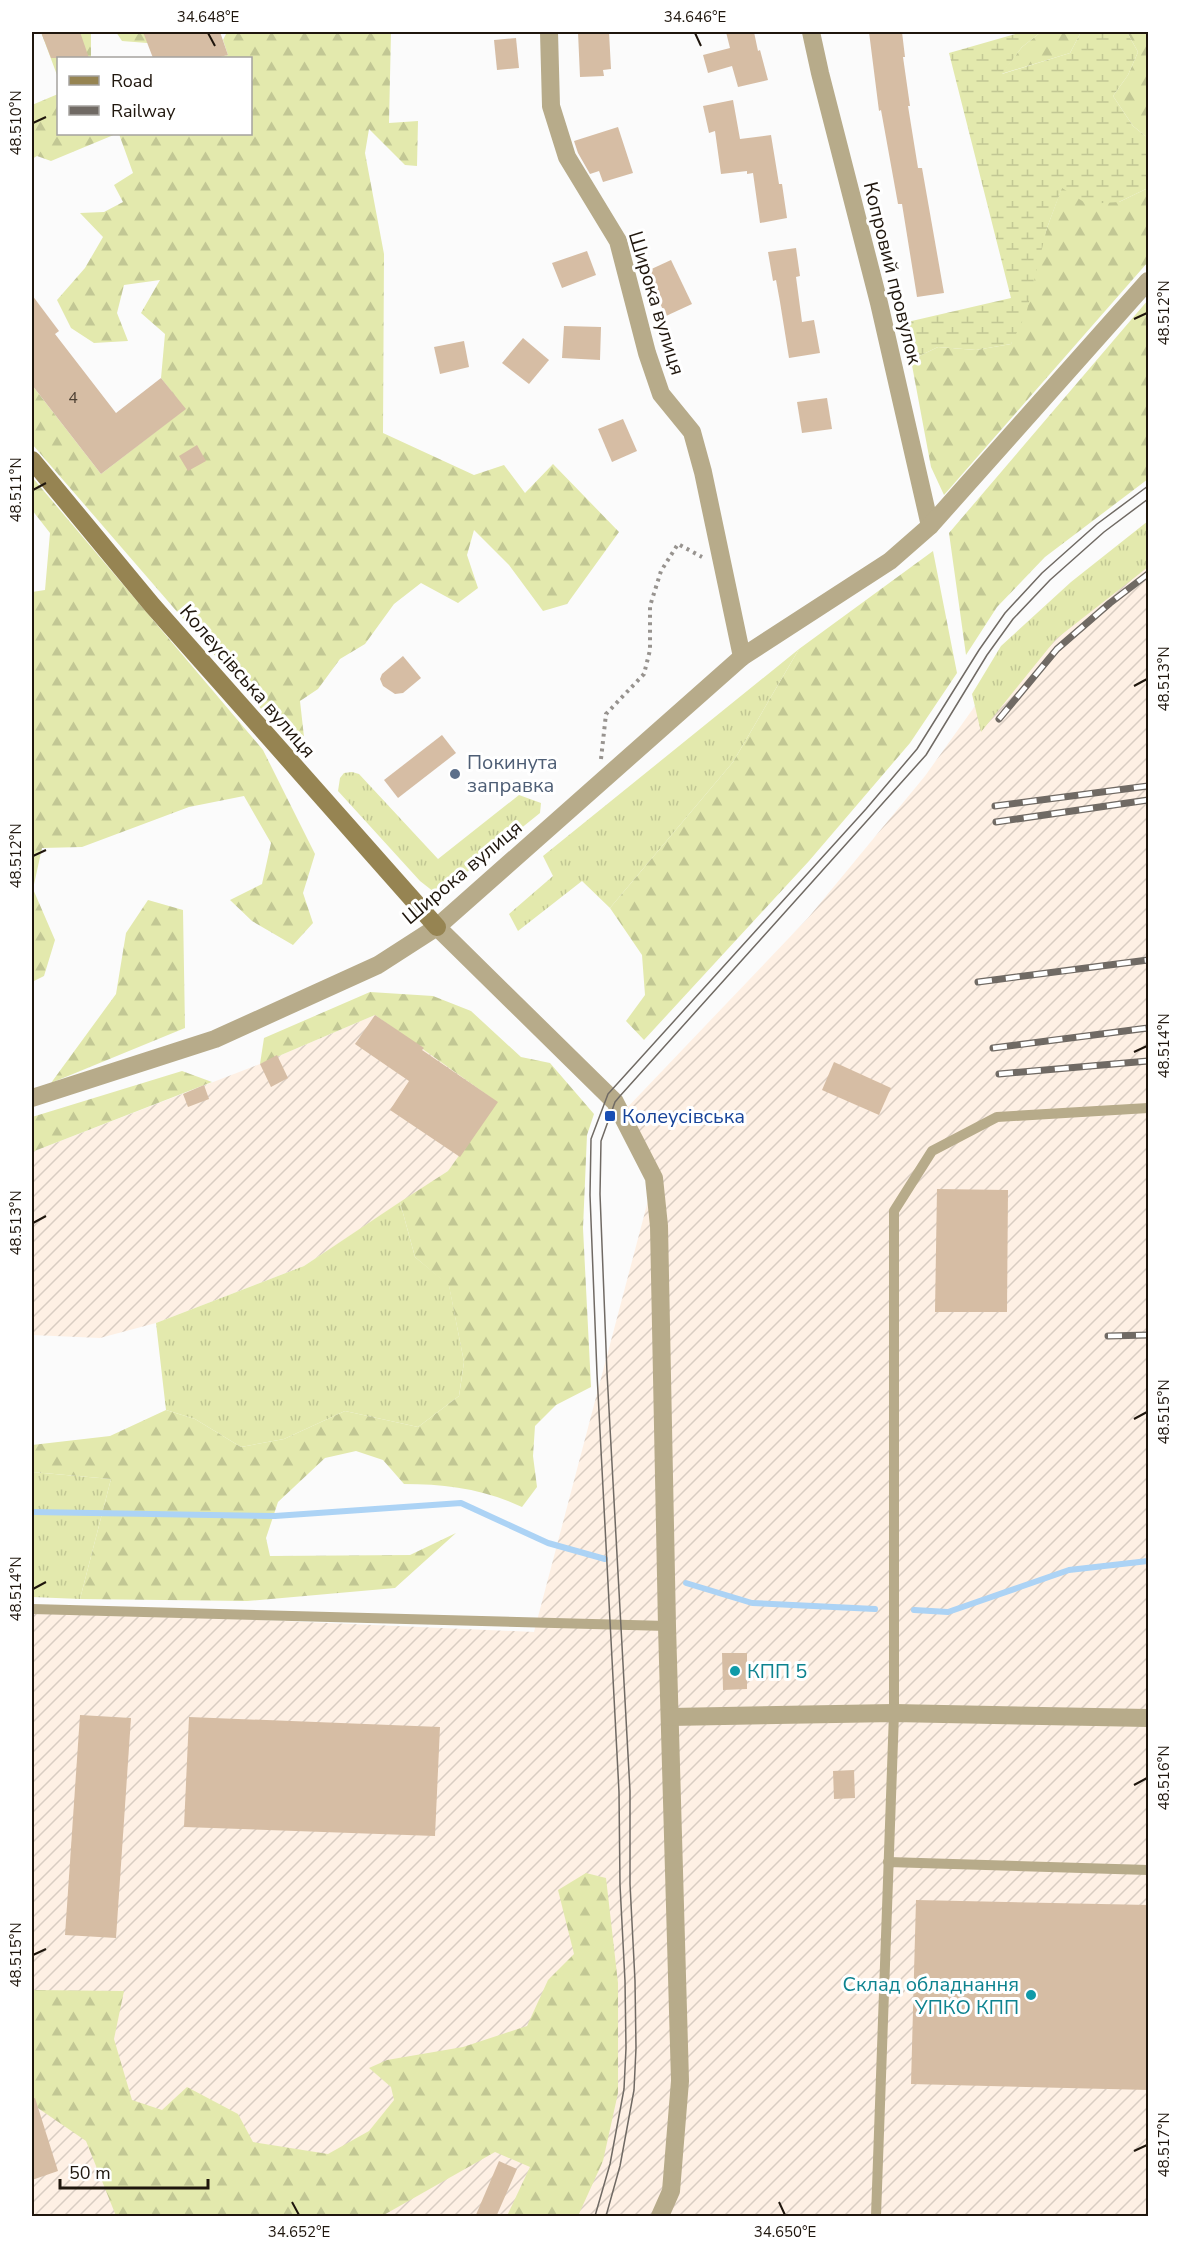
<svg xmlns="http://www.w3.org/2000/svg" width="1180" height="2248" font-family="'Nunito Sans',sans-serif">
  <defs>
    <pattern id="industrial-furrows" width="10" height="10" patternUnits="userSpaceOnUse" patternTransform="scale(1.5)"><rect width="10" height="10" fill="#fef0e4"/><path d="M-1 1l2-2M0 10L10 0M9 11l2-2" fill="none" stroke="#d9cdc2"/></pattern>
    <pattern id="grass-tufts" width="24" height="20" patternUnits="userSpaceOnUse" patternTransform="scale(1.5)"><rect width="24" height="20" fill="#e3e9ad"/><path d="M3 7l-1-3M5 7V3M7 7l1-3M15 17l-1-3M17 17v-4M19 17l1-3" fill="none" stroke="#c2c794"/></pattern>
    <pattern id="forest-firs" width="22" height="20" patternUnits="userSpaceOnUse" patternTransform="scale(1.5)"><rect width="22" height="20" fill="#e3e9ad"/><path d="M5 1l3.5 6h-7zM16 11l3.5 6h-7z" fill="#c2c794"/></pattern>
    <pattern id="wetland-marsh" width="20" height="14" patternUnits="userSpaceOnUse" patternTransform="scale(1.5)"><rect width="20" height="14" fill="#e3e9ad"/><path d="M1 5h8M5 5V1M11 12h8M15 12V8" fill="none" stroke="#c2c794"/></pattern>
  </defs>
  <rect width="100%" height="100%" fill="#fbfbfb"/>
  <g fill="url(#industrial-furrows)">
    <polygon points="1148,547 1148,2216 32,2216 32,1610 534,1632 654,1178 623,1112 808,918 925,776 1025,636"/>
    <polygon points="375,1015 498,1102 448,1171 304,1266 156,1323 100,1338 32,1335 32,1152 260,1064"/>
  </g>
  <g fill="url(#grass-tufts)">
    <polygon points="1148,521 1148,567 1056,639 981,732 972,694 1001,646 1071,582"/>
    <polygon points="799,649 733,762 610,908 582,881 518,931 509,914 553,876 543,856"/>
    <polygon points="352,772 359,774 438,859 519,795 541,803 540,813 442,892 434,892 420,881 338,791 340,778 344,773"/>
    <polygon points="400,1202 415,1257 449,1285 464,1362 459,1396 418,1427 345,1411 284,1439 241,1447 195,1419 166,1410 156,1323 304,1266"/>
    <polygon points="32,1472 111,1479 80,1599 32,1597"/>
  </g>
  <g fill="url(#forest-firs)">
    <polygon points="41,32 91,32 91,58 58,58 58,75 57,75"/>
    <polygon points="116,32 178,32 147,43 122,41"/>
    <polygon points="227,32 391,32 389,123 418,121 417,166 405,165 369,129 365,153 384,254 383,433 474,475 504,465 525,493 553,464 619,532 567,604 543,611 509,565 474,530 467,555 478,588 458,603 421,583 394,604 365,644 340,659 318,689 300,701 304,737 269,718 32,444 32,385 101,474 185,409 161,378 165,334 141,313 160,280 124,285 117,313 128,341 94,343 71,328 57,300 85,268 103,237 80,213 104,212 123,202 114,185 133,173 119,134 250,134 250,58 216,58 228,55 223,40"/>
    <polygon points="1041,32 1081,32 1070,53 1001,74 1022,47"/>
    <polygon points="1127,32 1148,32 1148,138 1133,126 1113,96 1128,75 1138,52"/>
    <polygon points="58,94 58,134 116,134 51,161 37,156 32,159 32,105"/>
    <polygon points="1062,187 1119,202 1148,188 1148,262 944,495 931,467 911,360 938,347 976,350 1011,344 1047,228"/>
    <polygon points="1148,300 1148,479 1045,557 997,607 966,655 949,533"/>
    <polygon points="32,477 263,750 315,854 303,893 313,923 293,945 252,921 230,900 262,884 271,843 244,796 189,807 82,847 42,848 33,889 55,940 44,976 32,982 32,592 45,590 50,533 32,510"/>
    <polygon points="933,551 957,673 910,743 809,861 644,1040 626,1021 645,995 642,955 610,908 733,762 799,649"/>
    <polygon points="148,900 183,910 185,1028 51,1083 116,994 126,933"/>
    <path d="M370,992l63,4 38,15 50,46 29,6 44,51 -7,21 -4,93 8,159 -35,18 -21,21 -2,30 4,31 -15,20c-38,-18 -77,-23 -118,-23l-21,-24 -27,-9 -31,7 -47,44 -12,36 4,18 140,-1 46,-22 -61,55 -148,13 -167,-2 31,-120 -79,-7v-27l78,-9 56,-26 29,9 46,28 43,-8 61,-28 73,16 41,-31 5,-34 -15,-76 -34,-29 -15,-55 48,-31 49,-69 -122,-87 -115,49 4,-26z"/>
    <polygon points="182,1071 212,1082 32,1152 32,1117"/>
    <polygon points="586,1873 606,1878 618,1983 618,2093 603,2161 578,2216 507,2216 530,2167 495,2152 382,2216 116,2216 86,2141 32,2104 32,1990 124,1991 114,2039 132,2100 162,2110 187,2087 238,2114 253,2142 328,2154 369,2131 394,2100 391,2087 369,2068 387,2060 463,2047 527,2026 548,1980 574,1954 558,1890"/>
  </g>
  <polygon fill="url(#wetland-marsh)" points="1022,32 1041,32 1022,47 1002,74 1070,53 1081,32 1127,32 1138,52 1128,75 1113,96 1133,126 1148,138 1148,188 1119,202 1087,204 1062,188 1047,228 1026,314 1011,344 976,350 938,347 911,360 903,323 1011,298 949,53"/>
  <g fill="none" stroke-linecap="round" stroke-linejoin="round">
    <g stroke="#acd3f5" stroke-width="6">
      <polyline points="32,1512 275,1516 461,1503 548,1543 605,1559"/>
      <polyline points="686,1583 752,1603 875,1609"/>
      <polyline points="914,1610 948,1612 1069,1570 1148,1561"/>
    </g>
  </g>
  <g fill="#d6bda4">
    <polygon points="41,32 80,32 89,58 51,58"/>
    <polygon points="143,32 220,32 228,55 216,58 153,58"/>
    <polygon points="578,32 609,32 611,69 603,70 604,76 580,77"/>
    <polygon points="726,32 754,32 758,51 760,50 768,80 738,87 732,66 708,73 703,55 730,48"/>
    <polygon points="869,32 902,32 905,57 903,57 910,106 908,106 918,168 922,168 944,293 917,297 902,204 898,204 881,110 879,111"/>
    <polygon points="516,38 519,68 497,70 494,40"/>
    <polygon points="733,100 740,139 771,135 779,184 782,184 787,218 760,223 753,173 747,174 747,171 721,174 715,131 709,133 703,106"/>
    <polygon points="618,127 633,173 603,182 599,171 590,174 578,153 574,141"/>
    <polygon points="796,248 800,276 796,277 802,322 814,320 820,353 789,358 780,302 776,280 773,281 768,252"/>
    <polygon points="587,251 596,275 562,288 552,263"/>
    <polygon points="671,260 692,304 666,316 645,272"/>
    <polygon points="32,295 59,331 55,334 116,413 161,378 186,409 101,474 32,385"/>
    <polygon points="564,326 601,327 600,360 562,358"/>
    <polygon points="523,338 549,360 529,384 502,363"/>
    <polygon points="464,341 469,367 440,374 434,347"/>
    <polygon points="827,398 832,429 802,433 797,402"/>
    <polygon points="623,419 637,451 612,462 598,429"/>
    <polygon points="197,445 206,461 188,471 179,456"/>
    <polygon points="403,656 421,678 403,693 395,694 383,686 380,679 382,674"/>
    <polygon points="442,735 456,753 398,798 384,780"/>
    <polygon points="375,1015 424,1048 422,1050 498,1102 460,1157 390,1110 409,1081 355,1044"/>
    <polygon points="277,1055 288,1078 271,1087 260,1064"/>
    <polygon points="834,1062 891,1088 879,1115 822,1090"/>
    <polygon points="204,1085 209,1099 188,1107 183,1094"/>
    <polygon points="937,1189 1008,1190 1007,1312 935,1312"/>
    <polygon points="722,1653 747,1653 747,1689 723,1690"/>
    <polygon points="80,1715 131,1718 116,1938 65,1935"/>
    <polygon points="189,1717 440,1727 435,1836 184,1827"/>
    <polygon points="854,1770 855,1798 834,1799 833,1771"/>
    <polygon points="916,1900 1149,1905 1149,2090 911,2084"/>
    <polygon points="35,2098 58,2171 32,2180 32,2099"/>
    <polygon points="499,2161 517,2169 496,2217 475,2217"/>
  </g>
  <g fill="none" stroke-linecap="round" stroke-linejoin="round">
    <polyline stroke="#97938f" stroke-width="4" stroke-dasharray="3 4.5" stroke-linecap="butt" points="601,759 606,714 644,674 650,650 650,606 661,571 678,544 702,557"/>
    <g stroke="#b7ab8a" stroke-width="10">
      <polyline points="32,1609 667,1626"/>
      <polyline points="888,1862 1148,1870"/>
      <polyline points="876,2216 894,1713 894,1211 932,1151 997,1117 1148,1108"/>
    </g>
    <g stroke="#b7ab8a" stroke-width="18">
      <polyline points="549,32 551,106 567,157 618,241 647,353 661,394 692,432 703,472 742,657"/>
      <polyline points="811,32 820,73 879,303 930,526"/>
      <polyline points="437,927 615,1102 654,1178 659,1226 667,1626 680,2081 671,2191 660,2216"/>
      <polyline points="32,1098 215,1039 378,965 437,927 742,657 890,561 930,526 1148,281"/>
      <polyline points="670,1717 894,1713 1148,1718"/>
    </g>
    <polyline stroke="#968452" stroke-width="18" points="32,460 152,605 437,927"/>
    <g stroke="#706a64" stroke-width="1.5">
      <polyline points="595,2216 610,2164 624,2089 626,2048 625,1981 620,1885 619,1792 597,1374 590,1195 591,1139 608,1094 866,809 917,749 979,650 1005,613 1042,573 1097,524 1148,486"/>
      <polyline points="606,2216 620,2166 634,2090 636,2048 635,1981 630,1884 630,1791 607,1373 600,1194 601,1141 615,1102 620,1096 926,755 987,655 1013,619 1050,580 1104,532 1148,499"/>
    </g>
    <g stroke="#706a64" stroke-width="7">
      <g id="rail">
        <polyline points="999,719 1057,649 1110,603 1148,574"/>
        <polyline points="995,806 1148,786"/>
        <polyline points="996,822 1148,800"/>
        <polyline points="978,982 1148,960"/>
        <polyline points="993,1048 1148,1028"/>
        <polyline points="999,1074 1148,1061"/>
        <polyline points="1108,1336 1148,1335"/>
      </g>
    </g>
    <use href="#rail" stroke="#fff" stroke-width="4.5" stroke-dasharray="14" stroke-linecap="butt"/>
  </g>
  <path fill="none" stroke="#1f160d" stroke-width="2" d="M208,33l7,13M695,33l6,13M33,123l13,-6M1134,319l13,-6M33,490l13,-7M1134,686l13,-7M33,856l13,-6M1134,1052l13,-6M33,1223l13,-7M1134,1419l13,-7M33,1589l13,-7M1134,1785l13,-7M33,1955l13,-6M1134,2151l13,-6M292,2202l7,13M779,2202l6,13"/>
  <circle fill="#5c6f8a" stroke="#fff" stroke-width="2" cx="455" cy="774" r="6"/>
  <rect fill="#1a4fb4" stroke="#fff" stroke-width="2" x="604" y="1110" width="12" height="12" rx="3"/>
  <g fill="#0f9aa8" stroke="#fff" stroke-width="2">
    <circle cx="735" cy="1671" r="6"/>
    <circle cx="1031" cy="1995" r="6"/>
  </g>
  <g text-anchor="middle" stroke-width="6" stroke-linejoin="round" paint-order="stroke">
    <g font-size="16" fill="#4d4033">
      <text x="73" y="403">4</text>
    </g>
    <g font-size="20" fill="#1f160d" stroke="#fff">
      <text transform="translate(893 273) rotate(76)" y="7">Копровий провулок</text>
      <text transform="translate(657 303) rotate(73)" y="7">Широка вулиця</text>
      <text transform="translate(248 681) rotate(49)" y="7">Колеусівська вулиця</text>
      <text transform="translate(462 872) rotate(-40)" y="7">Широка вулиця</text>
    </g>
    <g font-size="20" fill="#4e5e75" stroke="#fff" text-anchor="start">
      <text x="467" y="769">Покинута<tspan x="467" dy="23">заправка</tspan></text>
    </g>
    <g font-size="20" fill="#164399" stroke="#fff" text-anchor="start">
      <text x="622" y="1123">Колеусівська</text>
    </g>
    <g font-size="20" fill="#0d838f" stroke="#fff" text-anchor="start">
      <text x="747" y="1678">КПП 5</text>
      <text x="1019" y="1991" text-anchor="end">Склад обладнання<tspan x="1019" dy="23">УПКО КПП</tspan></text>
    </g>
  </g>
  <rect width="1180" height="2248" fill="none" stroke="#ffffff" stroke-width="66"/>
  <rect x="57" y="57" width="195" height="78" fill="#ffffff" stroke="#a5a29e" stroke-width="1.5"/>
  <rect x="69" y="76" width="30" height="9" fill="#968452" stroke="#a5a29e" stroke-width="1.5"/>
  <text x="111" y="87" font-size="18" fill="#1f160d">Road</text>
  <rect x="69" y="106" width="30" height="9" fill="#706a64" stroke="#a5a29e" stroke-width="1.5"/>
  <text x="111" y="117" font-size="18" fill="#1f160d">Railway</text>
  <path d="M60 2179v9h148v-9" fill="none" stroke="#1f160d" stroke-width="3"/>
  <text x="69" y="2179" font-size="18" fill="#1f160d" stroke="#ffffff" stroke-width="4.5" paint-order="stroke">50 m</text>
  <rect x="33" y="33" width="1114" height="2182" fill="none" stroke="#1f160d" stroke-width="2"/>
  <g font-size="15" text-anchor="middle" fill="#1f160d">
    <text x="208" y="22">34.648°E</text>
    <text x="695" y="22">34.646°E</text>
    <text transform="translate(16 123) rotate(-90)" y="5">48.510°N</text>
    <text transform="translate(1164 313) rotate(-90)" y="5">48.512°N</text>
    <text transform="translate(16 490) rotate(-90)" y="5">48.511°N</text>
    <text transform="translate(1164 679) rotate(-90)" y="5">48.513°N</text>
    <text transform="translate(16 856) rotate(-90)" y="5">48.512°N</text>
    <text transform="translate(1164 1046) rotate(-90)" y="5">48.514°N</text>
    <text transform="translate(16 1223) rotate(-90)" y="5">48.513°N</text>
    <text transform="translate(1164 1412) rotate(-90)" y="5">48.515°N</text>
    <text transform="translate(16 1589) rotate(-90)" y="5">48.514°N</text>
    <text transform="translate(1164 1778) rotate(-90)" y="5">48.516°N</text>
    <text transform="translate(16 1955) rotate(-90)" y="5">48.515°N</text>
    <text transform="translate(1164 2145) rotate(-90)" y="5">48.517°N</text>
    <text x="299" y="2237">34.652°E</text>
    <text x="785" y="2237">34.650°E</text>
  </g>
</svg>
